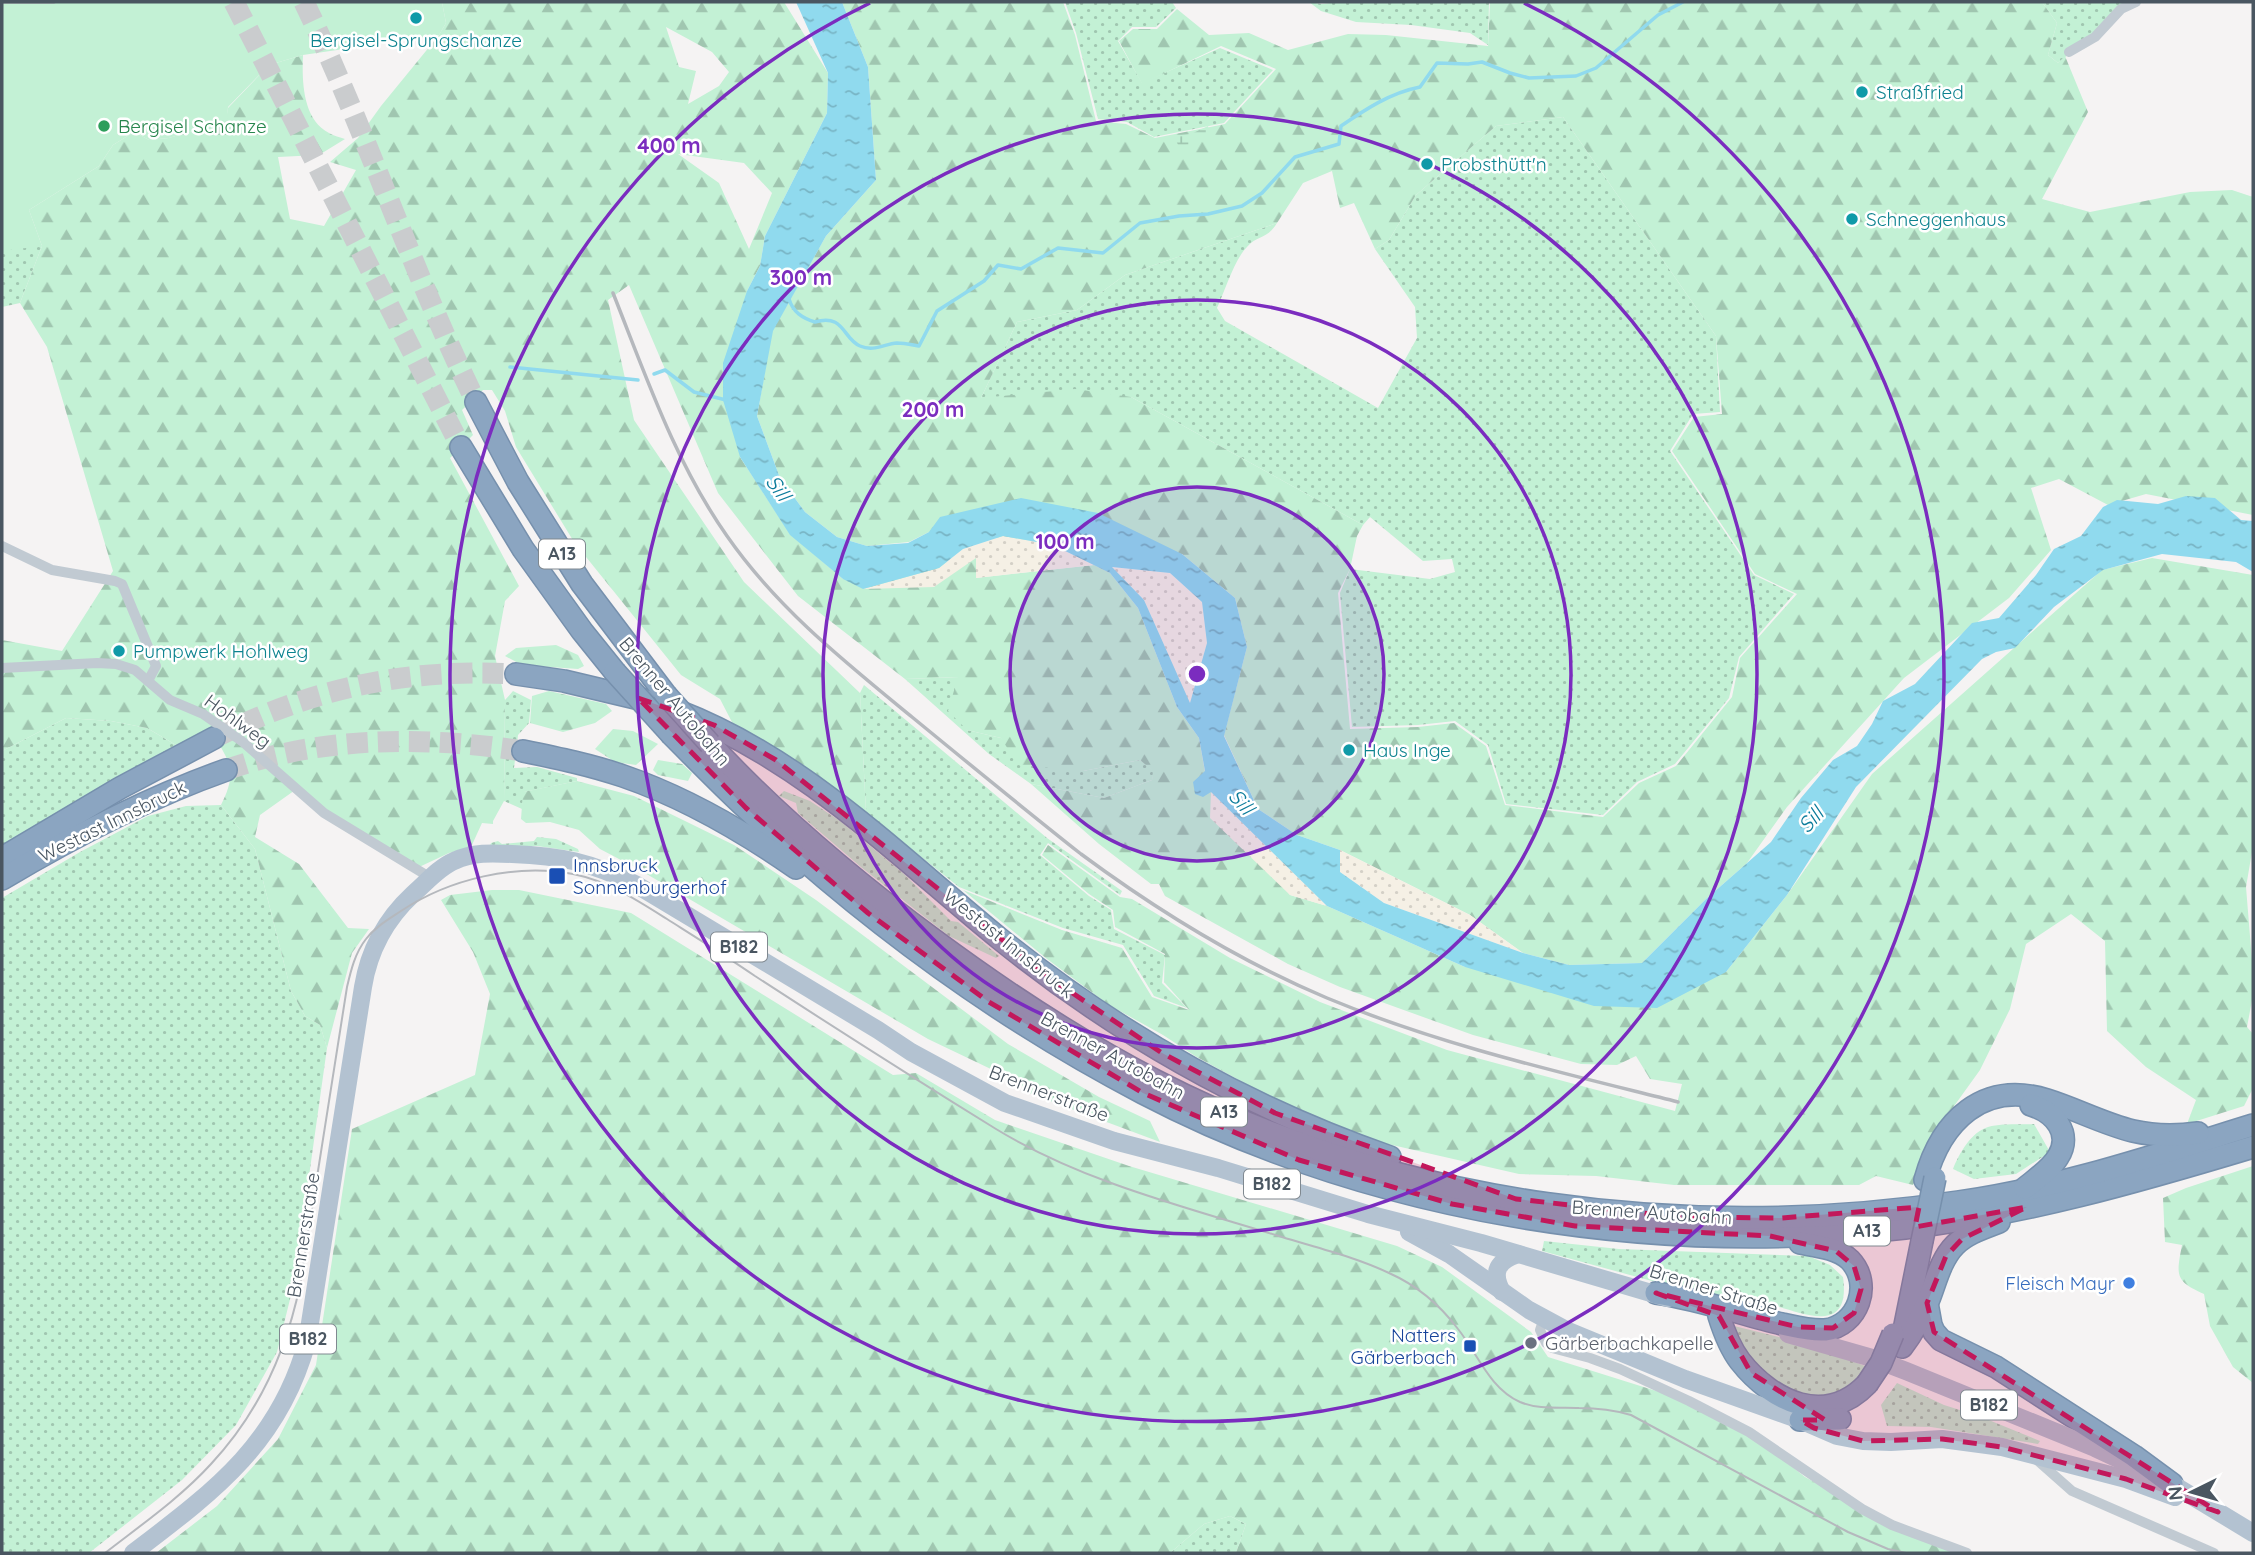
<svg xmlns="http://www.w3.org/2000/svg" width="2255" height="1555" font-family="Quicksand,sans-serif">
  <defs>
    <pattern id="green-dots" width="8" height="8" patternUnits="userSpaceOnUse" patternTransform="scale(1.75)"><rect width="8" height="8" fill="#c3f1d5"/><path d="M2 2h.1M6 6h.1" fill="none" stroke="#a0c6b0" stroke-width="1.8" stroke-linecap="round"/></pattern>
    <pattern id="forest-firs" width="22" height="20" patternUnits="userSpaceOnUse" patternTransform="scale(1.75)"><rect width="22" height="20" fill="#c3f1d5"/><path d="M5 1l3.5 6h-7zM16 11l3.5 6h-7z" fill="#a0c6b0"/></pattern>
    <pattern id="wetland-marsh" width="20" height="14" patternUnits="userSpaceOnUse" patternTransform="scale(1.75)"><rect width="20" height="14" fill="#c3f1d5"/><path d="M1 5h8M5 5V1M11 12h8M15 12V8" fill="none" stroke="#a0c6b0"/></pattern>
    <pattern id="sand-dots" width="8" height="8" patternUnits="userSpaceOnUse" patternTransform="scale(1.75)"><rect width="8" height="8" fill="#f5f0e5"/><path d="M2 2h.1M6 6h.1" fill="none" stroke="#d4d0c7" stroke-width="1.8" stroke-linecap="round"/></pattern>
    <pattern id="water-ripples" width="26" height="14" patternUnits="userSpaceOnUse" patternTransform="scale(1.75)"><rect width="26" height="14" fill="#90daee"/><path d="M2 4q2-2 4 0t4 0M15 11q2-2 4 0t4 0" fill="none" stroke="#78b4c4"/></pattern>
  </defs>
  <rect width="100%" height="100%" fill="#f5f3f3"/>
  <g fill="url(#green-dots)">
    <polygon points="1065,2 1172,2 1176,8 1156,27 1132,27 1118,41 1142,83 1220,48 1273,70 1224,123 1154,137 1127,122 1098,119 1076,33"/>
    <polygon points="1309,2 1322,4 1338,2 1489,2 1488,45 1470,33 1411,25 1356,22 1321,11"/>
    <polygon points="2042,2 2131,2 2058,63 2048,55 2057,23"/>
    <path d="M1563,117l153,219 4,76 -27,2 -23,37 84,124 40,19 -55,63 -10,41 -54,66 -38,18 -34,33 -97,-11 -18,-59 -33,-24 -37,4 -66,2 -12,-134 10,-24 80,10 25,-7 -3,-13 -29,2 -53,-44 -7,8 -232,-128 -150,1 36,-76 60,-12 48,-35 152,-52c-10,17 -20,12 -30,24 -13,13 -22,44 -30,61l8,13 153,87 39,-70 -2,-31 -40,-58 14,-9 27,-45 80,-69z"/>
    <polygon points="2,220 42,246 20,303 2,307"/>
    <polygon points="959,677 967,730 1001,738 1083,771 1140,760 1154,771 1152,780 1104,798 1031,784 989,754 905,679"/>
    <polygon points="864,685 1047,838 1122,891 1120,895 1048,843 1040,855 1089,896 1111,910 1114,929 1165,955 1162,983 1187,1008 1154,996 1123,945 1063,928 959,887 866,813 860,693"/>
    <polygon points="513,691 531,700 529,723 518,735 514,768 537,767 577,778 577,781 524,792 522,809 504,801 505,700"/>
    <polygon points="66,718 111,721 147,728 176,745 2,845 2,751"/>
    <polygon points="784,791 810,801 840,821 904,874 951,921 958,922 999,956 996,958 949,936 861,867 798,813 796,803 779,796"/>
    <polygon points="221,805 255,849 291,991 305,1016 320,1025 327,1048 294,1283 277,1352 236,1425 182,1480 89,1553 2,1553 2,898 80,852 148,816 186,806"/>
    <polygon points="537,837 556,839 578,849 579,852 537,846 490,846 491,843 498,841 502,844 534,841"/>
    <path d="M2034,1124l16,28 -34,22 -42,5 -21,-10c6,-15 18,-37 35,-42 14,-4 32,-2 46,-3z"/>
    <path d="M1544,1241l75,8 189,7 22,9 13,12c9,64 -49,32 -81,25 -11,-2 -23,0 -33,0l-187,-51z"/>
    <polygon points="1730,1325 1803,1343 1868,1367 1854,1388 1841,1396 1807,1398 1775,1383 1745,1356"/>
    <polygon points="1897,1383 1944,1405 1979,1416 2040,1441 2038,1444 1931,1427 1887,1426 1881,1405"/>
    <polygon points="1230,1516 1246,1524 1236,1553 1170,1553 1204,1524"/>
  </g>
  <g fill="url(#forest-firs)" fill-rule="evenodd">
    <path d="M442,2h342l44,71 -1,40 -62,123 -5,30 -13,25 -7,166 50,77 53,45 134,-22 -1,21 118,-13 16,8 28,35 39,99 22,31 6,34 6,20 79,103 37,11 138,61 261,5 61,-77 85,-121 230,-204 50,-12 101,17v271l-7,41 7,86v22l-6,32 6,7v54l-9,18 -57,18 9,-24 -50,-33 -39,-36 -2,-90 -34,-27 -45,30 -16,65 -30,61 -41,57 -26,58 -37,-9 -17,9h-185l-78,-9 -77,-2 -140,-32 -83,-31 -101,-55 -32,-21 -54,-30 -62,-46 -84,-69 99,40 60,18 30,49 37,13 -25,-28 1,-28 -50,-27 -2,-17 -24,-16 -47,-39 6,-10 72,52 12,2 98,59 90,44 127,48 228,61 7,-27 -32,-5 -14,-23 -19,9 -36,-1 -108,-29 -133,-48 -52,-23 -123,-68 -6,-12h-8l-52,-40 -68,-60 73,14 48,-18 1,-9 -13,-11 -57,11 -65,-6 -17,-27 -34,-8 -19,-19 10,-34 -53,2 -107,-83 -80,-103 -89,-208 -21,15 26,120 110,162 116,111 6,120 -54,-41 -78,-46 -14,-27 -39,-24 -107,-133 -58,-95 -11,-36 -13,-21h-9l-21,20 11,25 -23,23 69,128 -14,15 -10,55 10,44 -1,101 -11,20v3l-11,-1 -11,24 -22,6 -32,15 -90,-56 -29,-24 -38,27 -5,22 44,27 49,64 21,1 -17,24 -25,95 -7,-23 -15,-9 -14,-25 -36,-142 -34,-44c17,-34 9,-43 -10,-74l-35,14 -29,-17 -36,-7 -45,-3 -64,33v-111l60,11 51,-80 -66,-224 -27,-44 22,-57 -13,-36 70,-44 14,-21 21,-13 15,8 20,-2 57,-18 2,-12 41,-43 34,-10c-1,25 -1,64 26,78 5,3 11,4 16,6l-26,16 -41,2 12,62 34,7 32,-56 -26,-8 28,-24 23,-32 58,-71 7,-12zM666,27l46,25 17,20 -10,14 -31,18 8,-33 -17,-4zM678,154l66,9 28,30 -23,56 -30,-66z"/>
    <path d="M842,2h221l12,33 21,86 30,3 29,14 70,-14 51,-55 -55,-23 -79,38 -23,-43 14,-12h24l20,-20 32,26 40,-2 39,17 60,-16 38,1 102,11 2,-44h552l15,21 -9,32 10,8 7,-7 23,56 -46,87 48,13 100,-20 42,-2 21,7v318l-107,-21 -38,11 -49,-26 -28,9 20,62 -42,48 -105,80 -117,129 -40,56 -41,36 -64,64 -73,2 -46,-12 -53,-38 -130,-65 -43,-15 -39,-26 -34,-74 23,-88 -12,-49 -53,-44 -253,-22 -20,10 -42,4 -30,-9 -32,-25 -25,-34 -23,-62 15,-85 54,-95 50,-56 -8,-113zM1563,117l153,219 6,78 -28,3 -22,34 83,123 42,20 -57,64 -8,39 -56,69 -37,17 -36,34 -98,-12 -19,-59 -32,-23 -36,4 -68,2 -12,-136 12,-24 7,-33 6,-11 -232,-128 -56,-8 -94,9 36,-76 60,-12 48,-35 152,-52 26,-40 29,-12 8,37 14,-5 21,46 14,-9 27,-45 80,-69z"/>
    <polygon points="556,645 578,655 584,666 578,669 522,665 505,656 516,648"/>
    <polygon points="549,691 606,704 612,711 595,723 563,732 530,723 532,696"/>
    <polygon points="613,729 633,731 658,744 636,765 615,762 595,749"/>
    <polygon points="658,760 682,764 692,773 688,781 658,775 653,770"/>
    <polygon points="577,781 634,796 734,845 816,900 1008,1044 1099,1097 1150,1121 1160,1142 1029,1093 1018,1082 928,1039 638,869 600,849 579,830 550,822 526,823 521,819 523,792"/>
    <polygon points="492,890 519,890 631,913 893,1075 916,1073 995,1120 1129,1166 1397,1246 1442,1267 1531,1332 1548,1357 1685,1400 1755,1437 1805,1477 1888,1522 1965,1553 1236,1553 1246,1524 1230,1516 1204,1524 1170,1553 156,1553 217,1506 278,1439 316,1365 352,1129 475,1075 490,994 473,952 441,900 450,895"/>
    <path d="M2253,1166v217l-20,-16 -23,-41 -6,-32c-29,-13 -28,-18 -22,-49l-17,-3 -2,-44 23,-10z"/>
  </g>
  <path fill="url(#wetland-marsh)" d="M1208,126l2,9c-12,10 -17,10 -32,10l-2,-5 5,-5 10,-1z"/>
  <g fill="url(#sand-dots)">
    <polygon points="1003,536 1053,545 1094,565 976,578 976,558 934,587 863,589 939,568 963,549"/>
    <polygon points="1111,567 1170,573 1202,602 1207,643 1190,704 1144,600"/>
    <polygon points="1211,792 1327,906 1290,895 1210,818"/>
    <polygon points="1340,850 1470,915 1523,953 1384,903 1340,872"/>
  </g>
  <polygon fill="#c3f1d5" points="2,2 442,2 446,23 439,35 303,55 269,65 228,107 227,120 169,138 149,140 134,132 113,145 99,166 29,210 42,246 2,251"/>
  <path fill="url(#water-ripples)" fill-rule="evenodd" d="M796,2h46l26,65 8,113 -50,56 -53,95 -16,85 23,62 25,34 32,25 30,9 41,-3 21,-11 11,-15 81,-19 77,15 84,41 53,44 12,49 -23,89 34,73 39,26 43,15v22l44,31 139,50 46,12 73,-2 64,-64 65,-57 30,-44 32,-38 24,-14 15,-22 11,-23 32,-17 57,-61 27,-5 37,-43 18,-26 27,-13 22,-29 14,-7 41,4 28,-8 29,2 26,22 12,1v51l-17,-10 -74,-8 -59,16 -49,37 -39,41 -19,4 -14,7 -126,128 -69,108 -61,77 -69,36 -63,-2 -129,-39 -138,-61 -116,-114 -8,5 -8,-3 -2,-12 12,-11 -6,-33 -22,-31 -39,-99 -28,-35 -57,-28 -50,-9 -40,13 -24,19 -76,21 -20,-10 -53,-44 -50,-78 -17,-57v-37l24,-72 13,-25 5,-30 62,-123 1,-40zM1112,567l58,6 32,29 5,41 -17,60 -46,-103z"/>
  <g fill="none" stroke-linecap="round" stroke-linejoin="round">
    <g stroke="#90daee" stroke-width="3.5">
      <path d="M789,299c4,13 13,19 26,23 29,-9 28,17 45,24 14,6 24,-2 37,-3 7,0 16,2 22,3l18,-35 47,-30 14,-16 23,4 37,-21 45,5 37,-30 39,-7 29,-2 34,-8 20,-13 33,-36 44,-13 2,-18c25,-17 49,-33 79,-39l17,-24 31,1 14,-2 28,11 19,5 47,-2 20,-8 62,-53 25,-13"/>
      <polyline points="510,367 638,380"/>
      <polyline points="654,374 665,370 694,392 726,400"/>
    </g>
    <g stroke="#caccce" stroke-width="21" stroke-dasharray="21 10" stroke-linecap="butt">
      <polyline points="234,2 461,447"/>
      <path d="M304,2c63,131 108,270 172,400"/>
      <path d="M214,738c98,-50 193,-70 302,-64"/>
      <path d="M226,770c95,-34 198,-34 297,-19"/>
    </g>
    <g stroke="#7690ad" stroke-width="24">
      <g id="motorway">
        <polyline points="476,402 518,482 582,584 666,695"/>
        <polyline points="461,447 523,549 582,631 615,672"/>
        <polyline points="516,674 564,681 644,700"/>
        <path d="M678,711c125,48 220,145 322,228 119,96 246,168 390,218"/>
        <path d="M672,735c25,25 49,50 75,74 119,111 252,209 396,284 228,119 507,164 762,135 118,-13 235,-47 348,-81"/>
        <path d="M710,744c68,73 144,137 224,196 70,52 143,100 222,141 245,126 530,161 802,121 100,-14 198,-47 295,-77"/>
        <path d="M523,751c34,7 68,14 100,25 61,21 120,55 173,92"/>
        <polyline points="2,858 120,788 214,738"/>
        <path d="M2,879c72,-43 145,-81 224,-109"/>
        <path d="M1925,1180c16,-59 58,-100 122,-80 29,9 57,24 86,31 22,5 43,5 65,2"/>
        <path d="M2025,1188c11,-9 26,-19 33,-31 15,-24 -4,-45 -27,-52"/>
        <path d="M1656,1293c43,6 84,21 126,31 14,3 29,7 43,6 33,-4 48,-46 25,-70 -12,-12 -34,-14 -50,-17"/>
        <polyline points="1927,1303 1931,1325 1934,1332 1941,1340 1996,1367 2134,1456 2172,1484"/>
        <path d="M1719,1316c5,16 11,32 21,45 32,41 86,66 127,23"/>
        <polyline points="1903,1335 1922,1241"/>
        <path d="M1902,1347c11,-14 20,-31 27,-48 7,-18 12,-40 26,-54 12,-12 29,-17 44,-23"/>
        <polyline points="1800,1420 1840,1419"/>
      </g>
    </g>
    <g stroke="#c1cad2" stroke-width="10">
      <polyline points="2069,52 2095,37 2121,9 2136,2"/>
      <polyline points="2,546 52,570 115,581 122,584 156,666 148,681"/>
      <polyline points="2,668 97,663 116,664 135,670 170,700 203,714 243,742 324,813 431,878"/>
      <polyline points="1544,1318 1540,1330 1546,1343 1552,1348 1590,1358 1620,1369 1689,1401 1749,1432 1862,1509 1892,1525 1967,1553"/>
      <polyline points="2037,1460 2072,1491 2214,1553"/>
    </g>
    <g stroke="#b3c2d1" stroke-width="18">
      <polyline points="1409,1232 1449,1254 1529,1310 1566,1330 1685,1379 1800,1420 1837,1436 1863,1441 1891,1442 1942,1439 2002,1447 2126,1479 2175,1497"/>
      <path d="M1502,1292c-11,-21 -4,-31 16,-38"/>
      <polyline points="1788,1334 1872,1358 1906,1371 2095,1448 2172,1484 2253,1533"/>
      <path d="M133,1553c80,-61 146,-109 174,-211l56,-355c6,-37 23,-68 50,-93 13,-11 25,-26 41,-33 19,-9 38,-8 58,-7 50,2 78,8 123,30l243,146 33,22 94,51 109,38 104,27 150,46 113,29 187,55"/>
    </g>
    <use href="#motorway" stroke="#8ba5c1" stroke-width="21"/>
    <path stroke="#b5b8bd" stroke-width="2" d="M105,1553c36,-28 75,-55 106,-89 47,-50 75,-112 89,-179l47,-298c4,-17 8,-34 19,-48 9,-12 23,-20 35,-28 48,-32 115,-48 172,-37 35,7 64,26 94,45 30,19 59,37 88,57 80,52 160,103 241,153 87,53 189,78 286,108 36,11 73,20 107,36 27,12 51,32 69,56 20,25 31,59 62,73 19,8 39,5 59,6 18,0 35,2 52,7l217,117 40,17 18,4"/>
    <g stroke="#b5b8bd" stroke-width="3.5">
      <polyline points="2,2 54,2"/>
      <path d="M613,293c33,83 62,169 114,243 50,72 118,126 185,181 56,46 112,92 169,137 77,57 158,107 246,144 113,47 232,74 351,104"/>
    </g>
    <g stroke="#7690ad" stroke-width="24" stroke-linecap="butt">
      <g id="motorway-bridge">
        <polyline points="615,672 672,735"/>
        <polyline points="666,695 710,744"/>
        <polyline points="1922,1241 1935,1178"/>
        <polyline points="1867,1384 1881,1363 1893,1334"/>
      </g>
    </g>
    <use href="#motorway-bridge" stroke="#8ba5c1" stroke-width="21"/>
  </g>
  <path fill="#c2185b" fill-opacity="0.2" stroke="#c2185b" stroke-width="5" stroke-dasharray="14 9" stroke-linejoin="round" d="M638,698l76,27 62,35 277,220 109,73 113,60 241,86 162,18 103,1 138,-11 -4,20 112,-20 -65,32 -16,17 -19,47 7,29 284,180 -92,-33 -124,-32 -60,-8 -79,2 -49,-13 -14,-8h25l-74,-47 -32,-57 -63,-23 142,34 35,1 21,-15 7,-24 -7,-23 -18,-15 -66,-15 -195,-10 -123,-22 -153,-44 -156,-67 -154,-91 -121,-89 -122,-105z"/>
  <circle cx="1197" cy="674" r="187" fill="#7b2cbf" fill-opacity=".12"/>
  <g fill="none" stroke="#7b2cbf" stroke-width="3.5">
    <circle cx="1197" cy="674" r="187"/>
    <circle cx="1197" cy="674" r="374"/>
    <circle cx="1197" cy="674" r="560"/>
    <path d="M1524 3A747 747 0 1 1 870 3"/>
  </g>
  <g fill="#0f9aa8" stroke="#fff" stroke-width="2.5">
    <circle cx="416" cy="18" r="7"/>
    <circle cx="1862" cy="92" r="7"/>
    <circle cx="1427" cy="164" r="7"/>
    <circle cx="1852" cy="219" r="7"/>
    <circle cx="119" cy="651" r="7"/>
    <circle cx="1349" cy="750" r="7"/>
  </g>
  <circle fill="#2e9e5b" stroke="#fff" stroke-width="2.5" cx="104" cy="126" r="7"/>
  <g fill="#1a4fb4" stroke="#fff" stroke-width="2.5">
    <rect x="548" y="867" width="18" height="18" rx="3.5"/>
    <rect x="1463" y="1339" width="14" height="14" rx="3.5"/>
  </g>
  <circle fill="#3f7fe0" stroke="#fff" stroke-width="2.5" cx="2129" cy="1283" r="7"/>
  <circle fill="#6b7280" stroke="#fff" stroke-width="2.5" cx="1531" cy="1343" r="7"/>
  <g text-anchor="middle" stroke-width="5" stroke-linejoin="round" paint-order="stroke">
    <g fill="#fff" stroke="#808990" stroke-width="2">
      <rect x="539" y="539.5" width="46" height="29" rx="5"/>
      <rect x="711" y="932.5" width="56" height="29" rx="5"/>
      <rect x="1201" y="1097.5" width="46" height="29" rx="5"/>
      <rect x="1244" y="1169.5" width="56" height="29" rx="5"/>
      <rect x="1844" y="1216.5" width="46" height="29" rx="5"/>
      <rect x="280" y="1324.5" width="56" height="29" rx="5"/>
      <rect x="1961" y="1390.5" width="56" height="29" rx="5"/>
    </g>
    <g font-size="18" font-weight="bold" fill="#4a5661">
      <text x="562" y="560">A13</text>
      <text x="739" y="953">B182</text>
      <text x="1224" y="1118">A13</text>
      <text x="1272" y="1190">B182</text>
      <text x="1867" y="1237">A13</text>
      <text x="308" y="1345">B182</text>
      <text x="1989" y="1411">B182</text>
    </g>
    <g font-size="19" fill="#0d838f" stroke="#fff" text-anchor="start">
      <text x="416" y="47" text-anchor="middle">Bergisel-Sprungschanze</text>
      <text x="1876" y="99">Straßfried</text>
      <text x="1441" y="171">Probsthütt'n</text>
      <text x="1866" y="226">Schneggenhaus</text>
      <text x="133" y="658">Pumpwerk Hohlweg</text>
      <text x="1363" y="757">Haus Inge</text>
    </g>
    <g font-size="19" fill="#27864d" stroke="#fff" text-anchor="start">
      <text x="118" y="133">Bergisel Schanze</text>
    </g>
    <g font-size="19" fill="#4a5661" stroke="#fff">
      <text transform="translate(675 701) rotate(50)" y="7">Brenner Autobahn</text>
      <text transform="translate(238 721) rotate(36)" y="7">Hohlweg</text>
      <text transform="translate(112 821) rotate(-26)" y="7">Westast Innsbruck</text>
      <text transform="translate(1009 943) rotate(39)" y="7">Westast Innsbruck</text>
      <text transform="translate(1113 1055) rotate(29)" y="7">Brenner Autobahn</text>
      <text transform="translate(1049 1093) rotate(21)" y="7">Brennerstraße</text>
      <text transform="translate(1652 1212) rotate(4)" y="7">Brenner Autobahn</text>
      <text transform="translate(303 1235) rotate(-81)" y="7">Brennerstraße</text>
      <text transform="translate(1714 1289) rotate(17)" y="7">Brenner Straße</text>
    </g>
    <g font-size="19" fill="#164399" stroke="#fff" text-anchor="start">
      <text x="573" y="872">Innsbruck<tspan x="573" dy="22">Sonnenburgerhof</tspan></text>
      <text x="1456" y="1342" text-anchor="end">Natters<tspan x="1456" dy="22">Gärberbach</tspan></text>
    </g>
    <g font-size="19" fill="#366cbe" stroke="#fff" text-anchor="end">
      <text x="2115" y="1290">Fleisch Mayr</text>
    </g>
    <g font-size="19" fill="#5b616d" stroke="#fff" text-anchor="start">
      <text x="1545" y="1350">Gärberbachkapelle</text>
    </g>
    <g font-size="21" font-style="italic" fill="#0c7c9b" stroke="#fff">
      <text transform="translate(778 488) rotate(55)" y="7">Sill</text>
      <text transform="translate(1241 802) rotate(49)" y="7">Sill</text>
      <text transform="translate(1811 820) rotate(-48)" y="7">Sill</text>
    </g>
  </g>
  <circle cx="1197" cy="674" r="10" fill="#7b2cbf" stroke="#fff" stroke-width="3.5"/>
  <g font-size="21" text-anchor="middle" font-weight="bold" fill="#7b2cbf" stroke="#fff" stroke-width="5" stroke-linejoin="round" paint-order="stroke">
    <text x="669" y="153">400 m</text>
    <text x="801" y="285">300 m</text>
    <text x="933" y="417">200 m</text>
    <text x="1065" y="549">100 m</text>
  </g>
  <rect width="2255" height="1555" fill="none" stroke="#4a5661" stroke-width="7"/>
  <g transform="translate(2192 1492) rotate(265)" stroke="#ffffff" stroke-width="5" paint-order="stroke">
  <path d="M0-5L12 26L0 18L-12 26Z" fill="#4a5661"/>
  <text y="-10" font-size="19" font-weight="bold" text-anchor="middle" fill="#4a5661">N</text>
  </g>
</svg>
